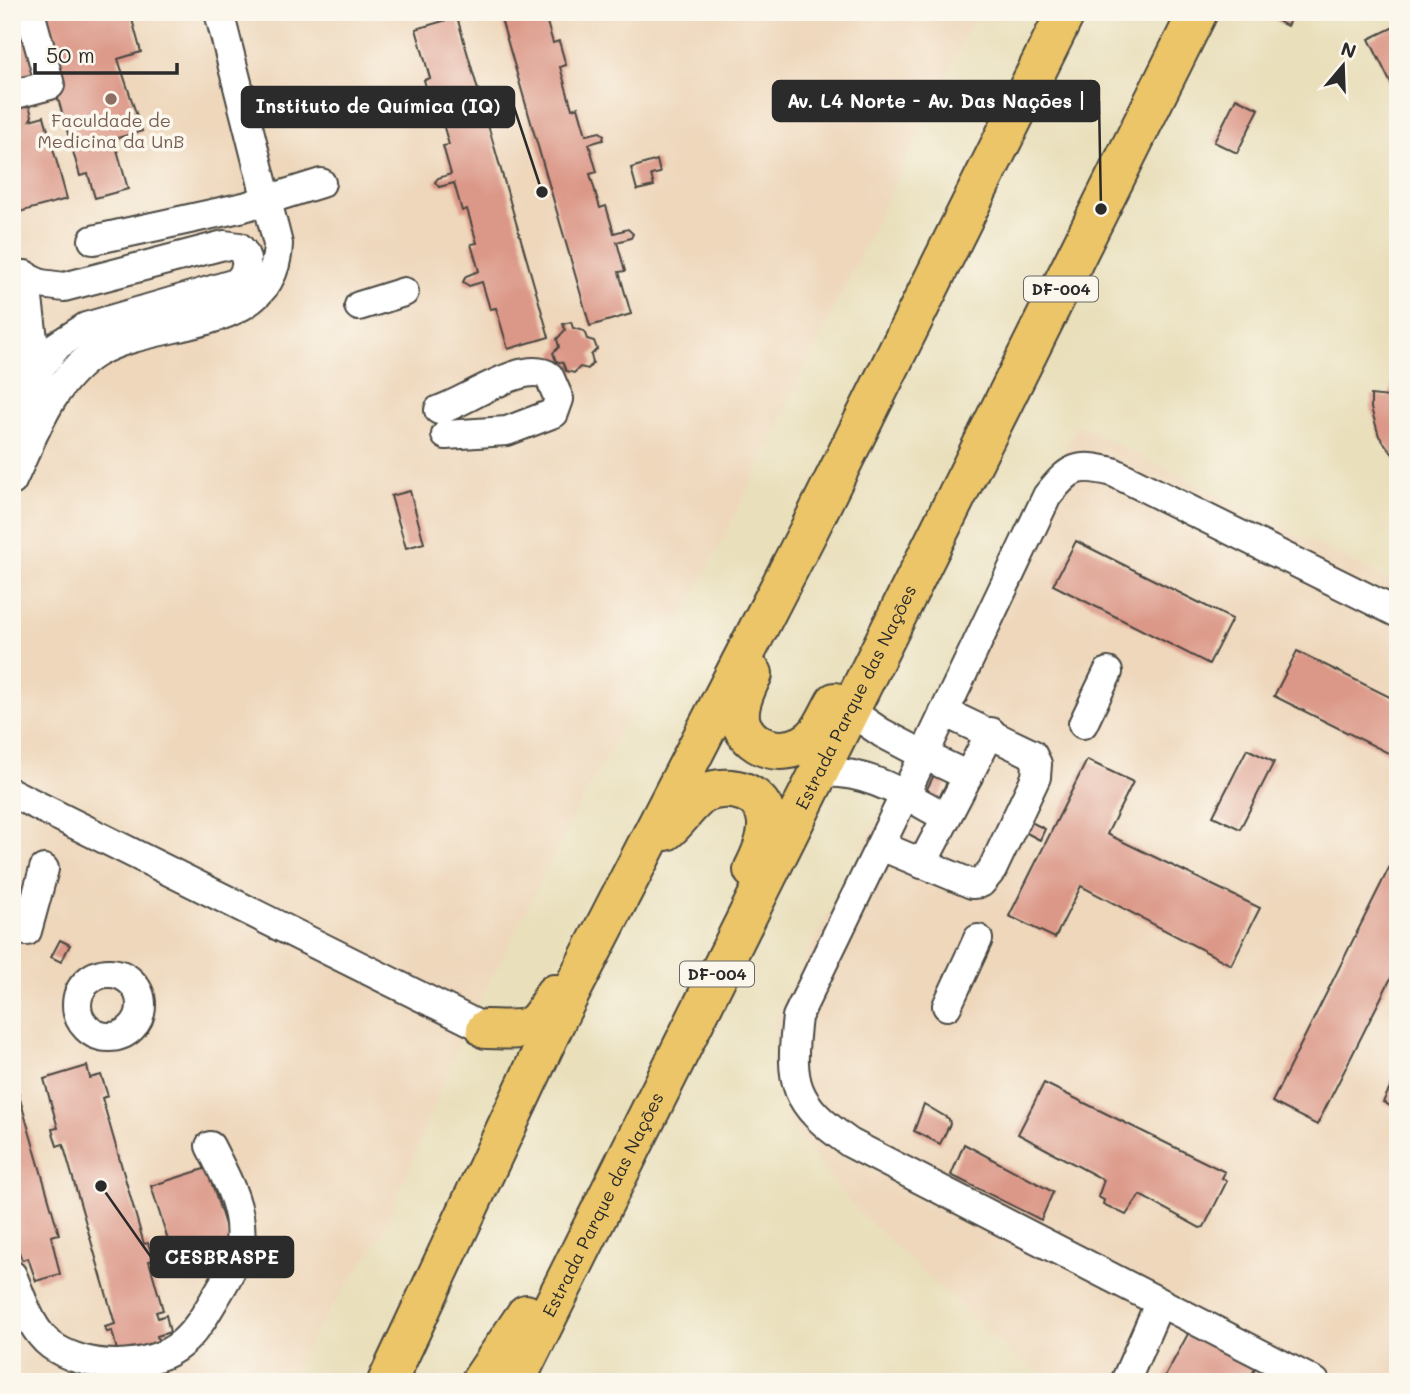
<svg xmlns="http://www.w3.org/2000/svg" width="1410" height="1394" font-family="Mali,sans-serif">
  <rect width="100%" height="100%" fill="#fbf7ec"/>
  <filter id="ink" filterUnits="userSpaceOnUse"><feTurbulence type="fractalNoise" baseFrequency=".0143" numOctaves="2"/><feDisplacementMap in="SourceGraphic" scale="14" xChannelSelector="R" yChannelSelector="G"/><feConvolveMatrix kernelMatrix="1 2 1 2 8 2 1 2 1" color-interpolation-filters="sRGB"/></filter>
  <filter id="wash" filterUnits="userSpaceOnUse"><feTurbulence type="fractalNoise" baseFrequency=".00686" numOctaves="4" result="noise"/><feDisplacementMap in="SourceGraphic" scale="28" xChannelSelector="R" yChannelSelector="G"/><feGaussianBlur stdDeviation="1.57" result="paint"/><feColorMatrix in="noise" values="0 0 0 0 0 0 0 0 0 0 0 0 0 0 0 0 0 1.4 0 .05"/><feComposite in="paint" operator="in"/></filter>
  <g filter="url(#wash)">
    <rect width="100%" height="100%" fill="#e9dfbb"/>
    <g fill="#eed7bb">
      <polygon points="12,12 977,12 722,541 572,819 460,1040 382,1235 314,1333 286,1382 12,1382"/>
      <polygon points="1078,425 1398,585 1398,1382 1053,1382 1013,1354 857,1211 789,1125 777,1075 773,1022"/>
    </g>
    <g id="blocks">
      <g fill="#db9787">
        <polygon points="12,12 130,12 141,52 118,59 142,131 114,139 128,189 95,198 88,174 80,176 57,95 25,104 29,105 32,116 30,120 44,116 67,199 12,214"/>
        <polygon points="499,12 544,12 553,43 559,41 565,62 566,65 560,67 572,109 578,107 586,135 600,132 604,135 603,140 589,144 597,172 590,174 600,208 606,206 614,233 628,229 633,234 631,238 617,242 625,271 619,272 631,314 590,326"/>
        <polygon points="1279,12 1294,12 1287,26 1275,20"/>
        <polygon points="457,17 549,337 508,349 496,308 490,309 482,282 469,286 463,282 466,276 479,271 471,244 477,243 467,209 462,211 454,183 439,187 435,182 438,178 451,174 443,146 449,145 437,103 431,104 424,80 430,78 416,29"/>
        <polygon points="1398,25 1398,98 1369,39"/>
        <polygon points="1236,98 1259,109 1237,153 1214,142"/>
        <polygon points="657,160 660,173 651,175 654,186 637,190 631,168"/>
        <polygon points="571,322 573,328 584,331 587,339 594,341 597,349 591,355 593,363 588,369 580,367 574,373 566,371 563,363 556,361 553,353 559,347 557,339 565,330 563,324"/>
        <polygon points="1394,377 1398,378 1398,461 1379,436 1371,408 1371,395 1389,397"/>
        <polygon points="410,491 424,543 406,548 391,496"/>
        <polygon points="1076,541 1232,619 1209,664 1053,585"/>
        <polygon points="1297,651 1398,701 1398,758 1274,696"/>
        <polygon points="1247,749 1274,762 1240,829 1213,816"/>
        <polygon points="945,753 958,760 932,812 919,805"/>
        <polygon points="1087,760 1133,782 1107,834 1260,908 1231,965 1081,886 1055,938 1009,916"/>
        <polygon points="1027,820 1045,829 1040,840 1021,830"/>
        <polygon points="1394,858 1398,860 1398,964 1317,1125 1272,1102"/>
        <polygon points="60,940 70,945 61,962 51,957"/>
        <polygon points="87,1066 90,1078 101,1075 108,1096 102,1098 144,1244 148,1243 153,1260 149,1261 163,1310 156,1312 158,1318 166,1315 170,1332 157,1336 160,1346 118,1354 112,1331 107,1332 105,1327 115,1324 63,1144 57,1146 52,1129 58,1128 44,1079"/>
        <polygon points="1398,1072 1398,1110 1383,1102"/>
        <polygon points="13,1075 59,1234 51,1236 60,1274 36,1281 28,1258 22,1260 12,1233"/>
        <polygon points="1044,1083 1225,1172 1222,1178 1227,1181 1204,1227 1200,1228 1140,1195 1126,1215 1103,1204 1104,1200 1098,1197 1104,1180 1018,1134"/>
        <polygon points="924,1104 949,1119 950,1124 940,1144 914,1131"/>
        <polygon points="964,1144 1053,1192 1041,1220 951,1175"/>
        <polygon points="207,1168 233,1250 176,1267 172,1253 166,1255 162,1242 168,1240 151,1186"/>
        <polygon points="1189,1332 1256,1366 1249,1382 1162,1382"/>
      </g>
    </g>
  </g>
  <g filter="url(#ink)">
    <use href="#blocks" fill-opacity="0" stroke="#484641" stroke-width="2"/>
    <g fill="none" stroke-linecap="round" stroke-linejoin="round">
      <g stroke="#484641" stroke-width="32">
        <g id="minor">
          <polyline points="12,95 50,85 30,12"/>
          <polyline points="93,240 244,207 321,183"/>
          <path d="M12,271l29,13 23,3 160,-42 15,2c11,11 9,26 -3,36l-150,44 -28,18 -21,26 11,34"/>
          <polyline points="25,275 37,371"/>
          <polyline points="359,306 404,292"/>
          <path d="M12,364c22,28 7,50 16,83"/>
          <path d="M439,410c27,-8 85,-51 110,-34l10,23 -5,14 -47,18 -61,4"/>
          <path d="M12,481c21,-44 39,-100 84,-128 60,-36 179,-17 182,-109l-59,-232"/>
          <path d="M851,712l31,21 42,22 123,-259c23,-29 30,-33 66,-24l285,141"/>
          <polyline points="1083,724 1108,672"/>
          <path d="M820,773c47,-4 86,23 126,44"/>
          <path d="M968,776l-44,-21 -127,262c-8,67 -4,86 53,126l465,239"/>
          <polyline points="12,793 486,1029"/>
          <polyline points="881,846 972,884 981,883 992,870 1036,777 1037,764 1032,754 944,712"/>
          <polyline points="922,864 991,732"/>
          <polyline points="27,931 44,869"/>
          <circle cx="109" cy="1005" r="32"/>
          <polyline points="947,1006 978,939"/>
          <path d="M12,1275c10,23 18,54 39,70 33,25 99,26 131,-2 15,-13 25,-31 35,-48 10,-17 20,-33 23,-53 4,-35 -15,-66 -30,-96"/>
          <polyline points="1125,1382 1159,1304"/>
        </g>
      </g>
      <g stroke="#484641" stroke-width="42">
        <g id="highway">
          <path d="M753,674c-7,14 -18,35 -11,52 15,31 57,31 77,5 6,-9 11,-20 16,-29"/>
          <path d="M666,831c14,-11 24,-30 39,-38 24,-11 61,-1 62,30 1,16 -7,33 -14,47"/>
          <path d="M486,1029c42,1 48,5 68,-35"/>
          <polyline points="387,1382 557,1019 808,532 1066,12"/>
          <polyline points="480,1382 526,1314"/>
          <path id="s1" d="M515,1382l683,-1370"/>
        </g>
      </g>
      <use href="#minor" stroke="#fff" stroke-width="28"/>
      <use href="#highway" stroke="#ecc569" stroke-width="38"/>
    </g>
  </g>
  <circle fill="#8d6e63" stroke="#fbf7ec" stroke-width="2.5" cx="111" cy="99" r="7"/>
  <g text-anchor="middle" stroke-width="7" stroke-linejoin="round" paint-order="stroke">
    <g fill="#fbf7ec" stroke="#696865" stroke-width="2">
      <rect x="1024" y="276.5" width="74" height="25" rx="5"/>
      <rect x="680" y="961.5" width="74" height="25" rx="5"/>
    </g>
    <g font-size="16" font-weight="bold" fill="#2b2b2b">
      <text x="1061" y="295">DF-004</text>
      <text x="717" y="980">DF-004</text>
    </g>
    <g font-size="18" fill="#785e54" stroke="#fbf7ec">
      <text x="111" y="127">Faculdade de<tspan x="111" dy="21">Medicina da UnB</tspan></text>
    </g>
    <g font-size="18" fill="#2b2b2b" stroke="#fbf7ec">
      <text dy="6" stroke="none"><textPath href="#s1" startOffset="765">Estrada Parque das Nações</textPath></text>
      <text dy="6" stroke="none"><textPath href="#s1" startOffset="198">Estrada Parque das Nações</textPath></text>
    </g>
  </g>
  <path fill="none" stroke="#2b2b2b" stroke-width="2.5" d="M1101 209L1099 101M542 192L514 107M101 1186L151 1257"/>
  <g fill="#2b2b2b" stroke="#fbf7ec" stroke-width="2.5">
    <circle cx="1101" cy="209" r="7"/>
    <circle cx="542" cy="192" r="7"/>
    <circle cx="101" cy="1186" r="7"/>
  </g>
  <g fill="#2b2b2b" stroke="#2b2b2b" stroke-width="2.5">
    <rect x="773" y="81" width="326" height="40" rx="7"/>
    <rect x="242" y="87" width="272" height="40" rx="7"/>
    <rect x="151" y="1237" width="142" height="40" rx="7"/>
  </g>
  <g font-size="19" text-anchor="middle" font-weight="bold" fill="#fff">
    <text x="936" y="108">Av. L4 Norte - Av. Das Nações |</text>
    <text x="378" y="113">Instituto de Química (IQ)</text>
    <text x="222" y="1264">CESBRASPE</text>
  </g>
  <rect width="1410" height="1394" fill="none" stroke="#fbf7ec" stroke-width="42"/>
  <g transform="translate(1343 66) rotate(19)" stroke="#fbf7ec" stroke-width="5" paint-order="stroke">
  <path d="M0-5L12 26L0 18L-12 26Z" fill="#2b2b2b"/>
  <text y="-10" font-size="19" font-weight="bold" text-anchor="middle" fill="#2b2b2b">N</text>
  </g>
  <path d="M35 63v10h142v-10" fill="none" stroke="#2b2b2b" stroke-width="3.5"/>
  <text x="46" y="63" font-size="21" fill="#2b2b2b" stroke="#fbf7ec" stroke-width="5" paint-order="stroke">50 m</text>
</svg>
